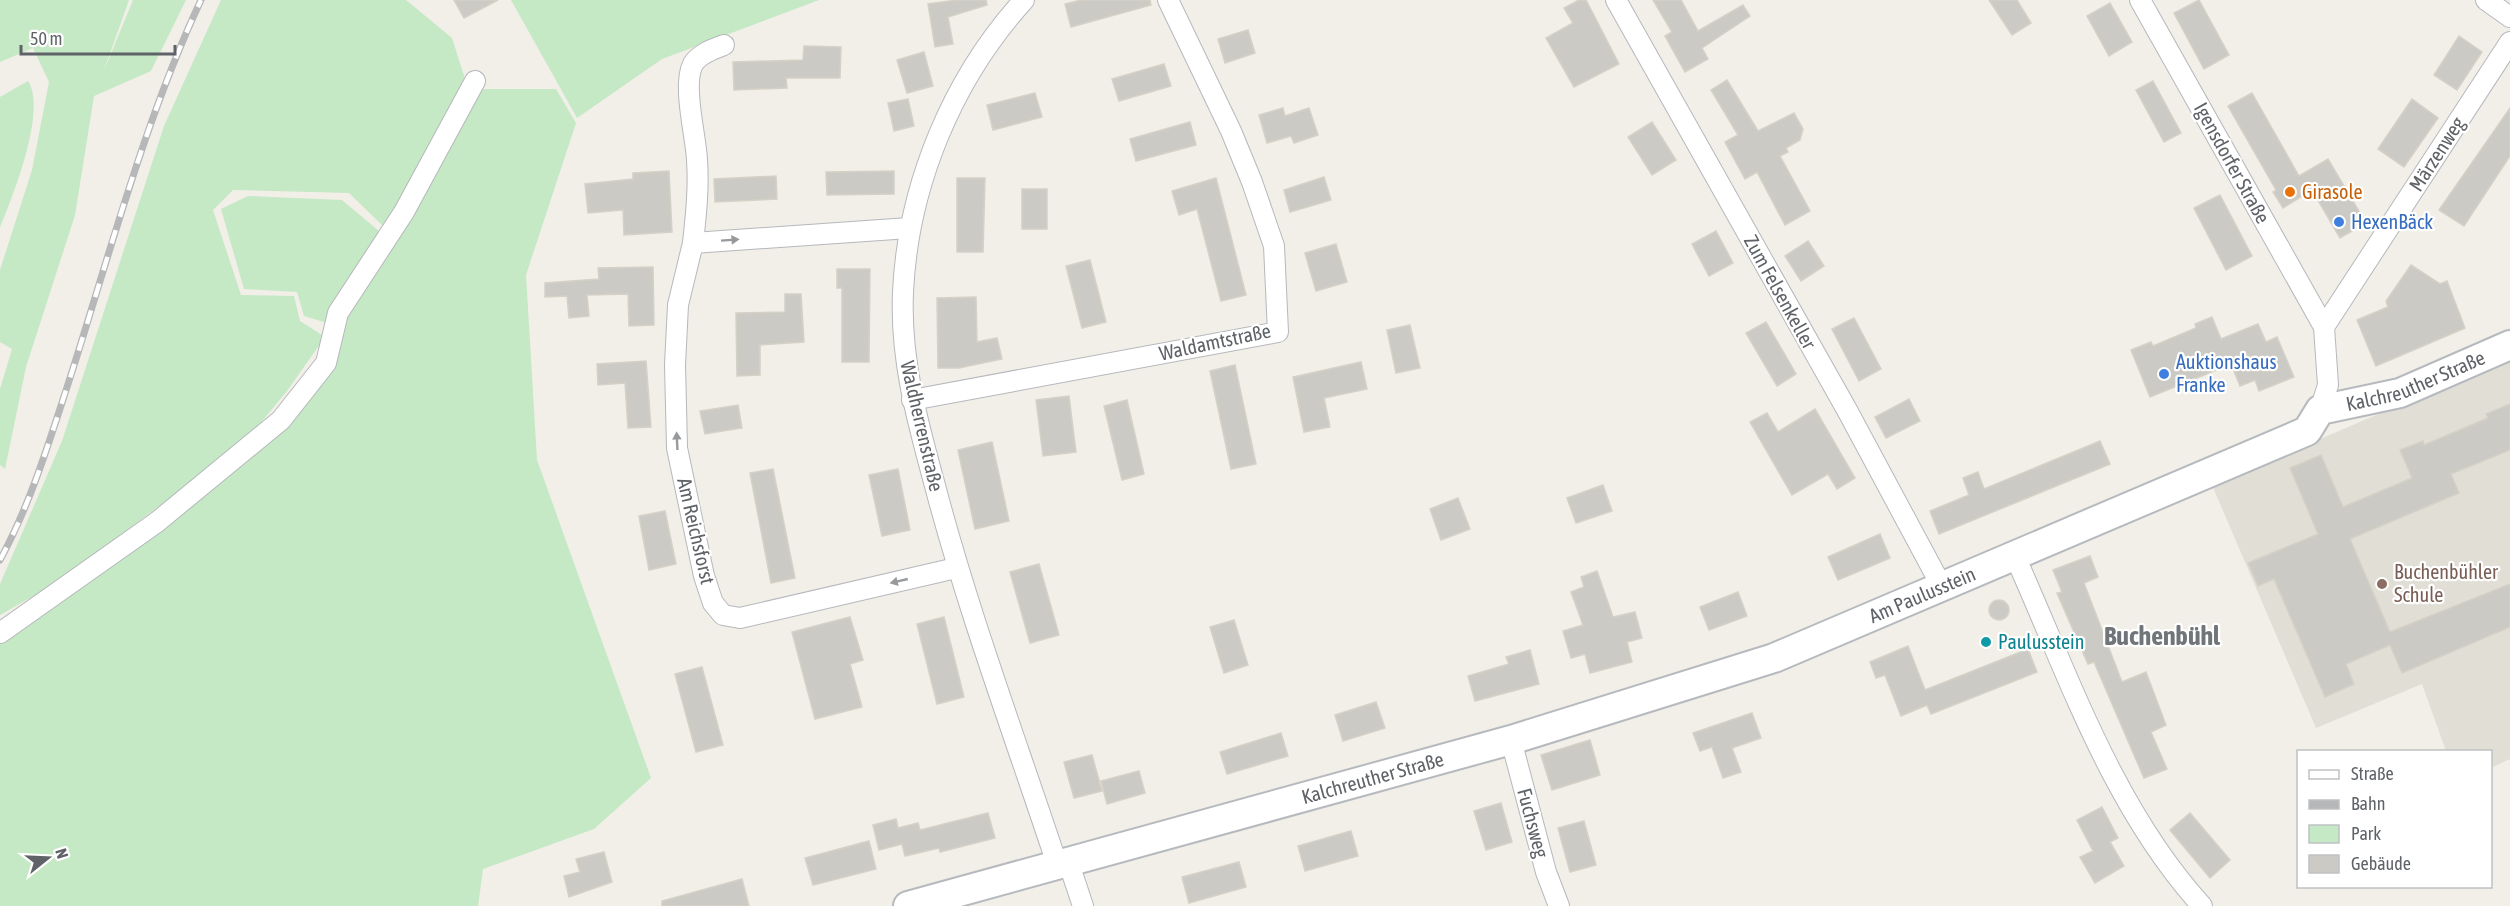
<svg xmlns="http://www.w3.org/2000/svg" width="2510" height="906" font-family="'Asap Condensed',sans-serif">
  <rect width="100%" height="100%" fill="#f1efe8"/>
  <polygon fill="#e1ded6" points="2510,358 2510,759 2491,768 2490,752 2446,751 2422,684 2316,728 2212,485"/>
  <g fill="#c5e8c5">
    <polygon points="0,0 129,0 103,73 133,0 186,0 151,71 94,96 75,215 26,367 5,469 0,465 0,389 12,349 0,342 0,270 32,170 49,82 33,48 0,62"/>
    <polygon points="221,0 406,0 452,38 466,82 384,227 349,193 233,190 213,210 241,295 294,296 300,321 325,337 287,391 243,444 51,586 0,615 0,584 62,441 164,126"/>
    <polygon points="511,0 819,0 662,59 577,118"/>
    <path d="M28,81c19,30 -15,114 -28,146v-130z"/>
    <polygon points="476,89 556,89 576,123 526,275 537,460 651,778 594,829 483,869 478,906 0,906 0,644 281,426"/>
    <polygon points="248,196 342,200 379,231 327,323 304,316 297,292 244,289 221,209"/>
  </g>
  <g fill="#cccac5" stroke="#d6d1c6" stroke-width="1.5">
    <polygon points="454,0 498,0 464,18"/>
    <polygon points="957,0 986,0 987,5 948,17 953,44 935,47 928,4"/>
    <polygon points="1081,0 1150,0 1151,5 1071,27 1065,4"/>
    <polygon points="1579,0 1586,0 1619,64 1574,87 1546,38 1573,23 1564,8"/>
    <polygon points="1653,0 1681,0 1698,31 1743,5 1750,16 1702,48 1708,59 1685,72 1665,36 1672,32"/>
    <polygon points="1989,0 2017,0 2031,23 2012,35"/>
    <polygon points="2199,0 2229,55 2204,69 2174,13"/>
    <polygon points="2110,3 2132,42 2109,56 2087,16"/>
    <polygon points="1248,30 1255,53 1225,63 1218,39"/>
    <polygon points="2459,36 2482,52 2457,90 2434,75"/>
    <polygon points="804,46 841,47 840,78 786,78 787,88 734,90 733,62 803,60"/>
    <polygon points="924,52 933,86 907,93 897,60"/>
    <polygon points="1164,64 1171,86 1119,101 1112,79"/>
    <polygon points="1727,80 1758,131 1794,113 1803,129 1800,140 1786,148 1788,152 1780,156 1810,211 1785,225 1757,172 1745,179 1725,142 1738,135 1711,90"/>
    <polygon points="2153,81 2181,133 2164,142 2136,90"/>
    <polygon points="1035,93 1042,117 993,130 987,105"/>
    <polygon points="2252,93 2299,176 2328,159 2366,223 2340,238 2312,190 2283,208 2273,192 2276,190 2228,106"/>
    <polygon points="908,99 914,126 894,131 888,103"/>
    <polygon points="2412,99 2438,118 2404,167 2378,149"/>
    <polygon points="1283,108 1285,116 1309,108 1318,135 1294,143 1291,136 1267,143 1259,115"/>
    <polygon points="2510,108 2510,156 2464,226 2439,210"/>
    <polygon points="1190,122 1196,145 1136,161 1130,139"/>
    <polygon points="1652,122 1676,160 1652,175 1628,137"/>
    <polygon points="669,171 672,232 624,235 623,210 588,213 585,184 633,179 633,173"/>
    <polygon points="894,171 894,194 827,195 826,172"/>
    <polygon points="776,176 777,199 715,202 714,179"/>
    <polygon points="1324,177 1331,200 1290,212 1284,190"/>
    <polygon points="957,178 985,178 983,252 957,252"/>
    <polygon points="1216,178 1246,295 1221,301 1197,209 1179,215 1172,191"/>
    <rect x="1022" y="189" width="25" height="40"/>
    <polygon points="2220,195 2252,256 2226,270 2194,208"/>
    <polygon points="1716,231 1733,263 1709,276 1692,244"/>
    <polygon points="1808,241 1824,266 1801,281 1785,256"/>
    <polygon points="1336,244 1347,282 1316,291 1305,253"/>
    <polygon points="1090,260 1106,322 1082,328 1066,266"/>
    <polygon points="2411,265 2440,284 2447,281 2465,328 2376,366 2357,320 2388,307 2386,301"/>
    <polygon points="653,267 654,325 629,326 628,294 587,295 589,316 569,318 567,296 545,297 545,283 599,279 598,268"/>
    <polygon points="837,269 870,269 869,362 842,362 842,288 837,288"/>
    <polygon points="785,294 801,294 804,342 760,345 760,375 737,376 736,313 785,312"/>
    <polygon points="976,297 977,342 997,338 1002,359 959,368 938,368 937,298"/>
    <polygon points="2212,317 2221,339 2258,324 2266,342 2277,337 2294,377 2259,391 2255,380 2240,386 2231,364 2150,397 2131,350 2151,342 2153,346 2196,328 2195,324"/>
    <polygon points="1854,318 1881,369 1859,381 1832,329"/>
    <polygon points="1766,322 1796,374 1777,386 1746,333"/>
    <polygon points="1410,325 1420,368 1396,373 1387,330"/>
    <polygon points="646,361 651,427 628,428 625,383 598,385 597,364"/>
    <polygon points="1361,362 1367,389 1324,398 1330,427 1304,432 1293,377"/>
    <polygon points="1235,365 1256,464 1231,469 1210,371"/>
    <polygon points="1069,396 1076,452 1043,456 1036,400"/>
    <polygon points="1909,399 1920,421 1886,438 1875,417"/>
    <polygon points="1127,400 1144,474 1122,480 1104,406"/>
    <polygon points="2510,404 2510,450 2451,474 2459,493 2350,539 2390,632 2510,584 2510,627 2402,673 2390,645 2346,664 2354,684 2325,697 2274,579 2258,586 2248,563 2318,534 2290,468 2321,455 2343,507 2412,478 2400,450 2423,441 2424,445 2488,418 2486,414"/>
    <polygon points="738,405 742,428 705,434 700,411"/>
    <polygon points="1815,409 1855,478 1837,489 1828,474 1792,495 1750,422 1767,413 1778,432"/>
    <polygon points="2100,441 2110,464 1939,534 1930,511 1969,495 1963,478 1978,472 1984,489"/>
    <polygon points="992,442 1009,521 975,529 958,450"/>
    <polygon points="773,469 795,578 771,583 750,473"/>
    <polygon points="898,469 910,530 882,536 869,475"/>
    <polygon points="1603,485 1612,511 1576,523 1567,498"/>
    <polygon points="1458,498 1470,529 1441,540 1430,509"/>
    <polygon points="665,511 676,564 649,570 639,516"/>
    <polygon points="1880,534 1890,558 1838,580 1828,557"/>
    <polygon points="2090,556 2098,577 2084,583 2122,682 2146,672 2166,725 2151,732 2167,769 2144,778 2094,662 2088,664 2057,593 2062,592 2053,570"/>
    <polygon points="1039,564 1059,635 1030,643 1010,572"/>
    <polygon points="1597,571 1613,617 1635,612 1642,638 1627,642 1632,662 1590,673 1585,654 1571,658 1563,631 1583,625 1571,592 1584,587 1581,577"/>
    <polygon points="1738,592 1747,616 1709,630 1700,607"/>
    <circle cx="1999" cy="610" r="10"/>
    <polygon points="850,617 863,660 850,664 862,707 815,719 792,632"/>
    <polygon points="944,617 964,697 937,704 917,624"/>
    <polygon points="1234,620 1248,665 1224,673 1210,627"/>
    <polygon points="1908,646 1925,690 2028,649 2037,672 1931,714 1927,705 1901,716 1885,675 1876,678 1870,662"/>
    <polygon points="1530,650 1539,684 1475,701 1468,676 1509,664 1506,657"/>
    <polygon points="702,667 723,745 696,752 675,674"/>
    <polygon points="1376,702 1385,728 1343,741 1335,715"/>
    <polygon points="1752,713 1761,738 1732,748 1741,772 1723,778 1712,747 1700,751 1693,733"/>
    <polygon points="1281,733 1288,756 1227,774 1220,752"/>
    <polygon points="1590,740 1600,775 1552,790 1541,755"/>
    <polygon points="1092,755 1102,791 1074,798 1064,762"/>
    <polygon points="1139,771 1145,793 1107,804 1101,781"/>
    <polygon points="1501,803 1512,842 1486,850 1474,811"/>
    <polygon points="2102,807 2118,838 2110,842 2124,866 2095,883 2080,857 2093,851 2077,820"/>
    <polygon points="988,813 995,838 940,852 939,848 905,856 902,844 879,850 873,825 896,819 898,828 918,823 920,830"/>
    <polygon points="2190,813 2230,860 2210,878 2170,830"/>
    <polygon points="1584,821 1596,865 1570,872 1558,828"/>
    <polygon points="1351,831 1358,856 1305,871 1298,846"/>
    <polygon points="869,841 876,869 813,885 805,858"/>
    <polygon points="604,852 612,882 569,897 564,876 580,872 576,859"/>
    <polygon points="1239,862 1246,887 1189,903 1182,877"/>
    <polygon points="742,879 749,906 662,906 662,901"/>
  </g>
  <g fill="none" stroke-linecap="round" stroke-linejoin="round">
    <g stroke="#b5b8bc" stroke-width="22">
      <g id="street">
        <path d="M1024,0c-72,79 -116,186 -121,292 -3,66 14,128 31,190 34,130 81,255 123,382"/>
        <polyline points="1616,0 1847,410 1941,585"/>
        <polyline points="2140,0 2324,327 2328,385 2320,410"/>
        <polyline points="2486,0 2510,17"/>
        <polyline points="909,228 693,243 678,305 675,365 677,448 704,576 713,603 723,615 740,618 956,568"/>
        <path d="M693,243c3,-28 6,-55 4,-83 -1,-24 -15,-75 -4,-96 6,-10 20,-15 31,-19"/>
        <polyline points="2324,327 2510,42"/>
        <polyline points="912,400 1278,332 1274,246 1252,182 1231,131 1168,0"/>
        <path d="M2014,554c54,120 98,253 188,352"/>
        <polyline points="0,633 157,522 281,420 326,363 338,313 404,212 475,81"/>
        <polyline points="1511,740 1546,872 1559,906"/>
        <polyline points="1068,861 1083,906"/>
      </g>
    </g>
    <g stroke="#b6babf" stroke-width="32">
      <g id="secondary">
        <path id="s1" d="M908,906l603,-166 263,-82 533,-227 13,-21 80,-17 110,-48"/>
      </g>
    </g>
    <use href="#street" stroke="#fff" stroke-width="20"/>
    <use href="#secondary" stroke="#fff" stroke-width="28"/>
    <g stroke="#b6b7b8" stroke-width="7">
      <path id="rail" d="M0,560c31,-57 50,-121 70,-182 41,-128 74,-256 131,-378"/>
    </g>
    <use href="#rail" stroke="#fff" stroke-width="4.5" stroke-dasharray="14" stroke-linecap="butt"/>
  </g>
  <defs><path id="oneway-solid" d="M-6-.8H1V-3.2L6.5 0L1 3.2V.8H-6Z" transform="scale(1.5)"/></defs>
  <g fill="#979a9d">
    <use href="#oneway-solid" transform="translate(730 240) rotate(-4)"/>
    <use href="#oneway-solid" transform="translate(677 441) rotate(-93)"/>
    <use href="#oneway-solid" transform="translate(899 581) rotate(167)"/>
  </g>
  <circle fill="#e8710a" stroke="#fff" stroke-width="2" cx="2290" cy="192" r="6"/>
  <g fill="#3f7fe0" stroke="#fff" stroke-width="2">
    <circle cx="2339" cy="222" r="6"/>
    <circle cx="2164" cy="374" r="6"/>
  </g>
  <circle fill="#8d6e63" stroke="#fff" stroke-width="2" cx="2382" cy="584" r="6"/>
  <circle fill="#0f9aa8" stroke="#fff" stroke-width="2" cx="1986" cy="642" r="6"/>
  <g text-anchor="middle" stroke-width="4.5" stroke-linejoin="round" paint-order="stroke">
    <g font-size="20" fill="#5f6368" stroke="#fff">
      <text transform="translate(2437 154) rotate(-57)" y="7">Märzenweg</text>
      <text transform="translate(2232 163) rotate(61)" y="7">Igensdorfer Straße</text>
      <text transform="translate(1780 292) rotate(61)" y="7">Zum Felsenkeller</text>
      <text transform="translate(1215 342) rotate(-12)" y="7">Waldamtstraße</text>
      <text dy="7" stroke="none"><textPath href="#s1" startOffset="1605">Kalchreuther Straße</textPath></text>
      <text transform="translate(922 426) rotate(77)" y="7">Waldherrenstraße</text>
      <text transform="translate(696 531) rotate(77)" y="7">Am Reichsforst</text>
      <text dy="7" stroke="none"><textPath href="#s1" startOffset="1062">Am Paulusstein</textPath></text>
      <text dy="7" stroke="none"><textPath href="#s1" startOffset="482">Kalchreuther Straße</textPath></text>
      <text transform="translate(1533 823) rotate(75)" y="7">Fuchsweg</text>
    </g>
    <g font-size="20" fill="#c56008" stroke="#fff" text-anchor="start">
      <text x="2302" y="199">Girasole</text>
    </g>
    <g font-size="20" fill="#366cbe" stroke="#fff" text-anchor="start">
      <text x="2351" y="229">HexenBäck</text>
      <text x="2176" y="369">Auktionshaus<tspan x="2176" dy="23">Franke</tspan></text>
    </g>
    <g font-size="20" fill="#785e54" stroke="#fff" text-anchor="start">
      <text x="2394" y="579">Buchenbühler<tspan x="2394" dy="23">Schule</tspan></text>
    </g>
    <g font-size="20" fill="#0d838f" stroke="#fff" text-anchor="start">
      <text x="1998" y="649">Paulusstein</text>
    </g>
    <g font-size="26" font-weight="bold" fill="#70757a" stroke="#fff">
      <text x="2162" y="645">Buchenbühl</text>
    </g>
  </g>
  <rect x="2297" y="750" width="195" height="138" fill="#ffffff" stroke="#bfc1c3" stroke-width="1.5"/>
  <rect x="2309" y="770" width="30" height="9" fill="#ffffff" stroke="#bfc1c3" stroke-width="1.5"/>
  <text x="2351" y="780" font-size="18" fill="#5f6368">Straße</text>
  <rect x="2309" y="800" width="30" height="9" fill="#b6b7b8" stroke="#bfc1c3" stroke-width="1.5"/>
  <text x="2351" y="810" font-size="18" fill="#5f6368">Bahn</text>
  <rect x="2309" y="825" width="30" height="18" fill="#c5e8c5" stroke="#bfc1c3" stroke-width="1.5"/>
  <text x="2351" y="840" font-size="18" fill="#5f6368">Park</text>
  <rect x="2309" y="855" width="30" height="18" fill="#cccac5" stroke="#bfc1c3" stroke-width="1.5"/>
  <text x="2351" y="870" font-size="18" fill="#5f6368">Gebäude</text>
  <g transform="translate(48 858) rotate(72)" stroke="#ffffff" stroke-width="4.5" paint-order="stroke">
  <path d="M0-4.5L10 22L0 15L-10 22Z" fill="#5f6368"/>
  <text y="-9" font-size="16" font-weight="bold" text-anchor="middle" fill="#5f6368">N</text>
  </g>
  <path d="M21 45v9h154v-9" fill="none" stroke="#5f6368" stroke-width="3"/>
  <text x="30" y="45" font-size="18" fill="#5f6368" stroke="#ffffff" stroke-width="4.5" paint-order="stroke">50 m</text>
</svg>
